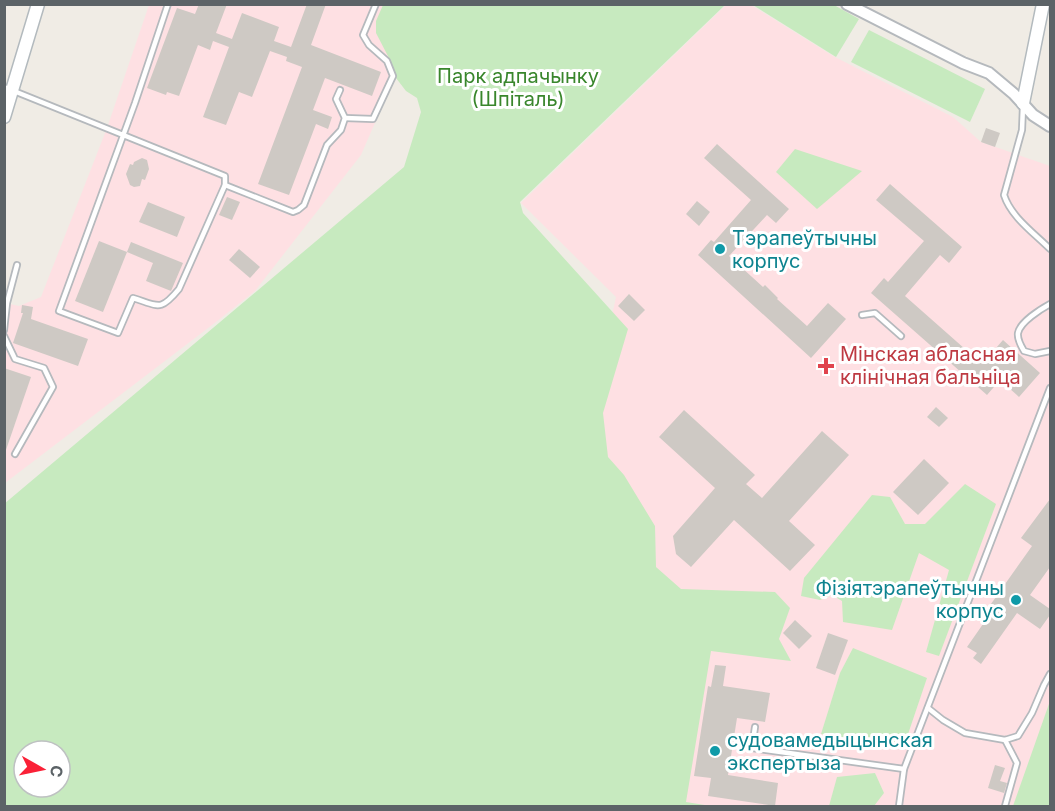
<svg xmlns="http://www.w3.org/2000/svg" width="1055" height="811" font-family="Inter,sans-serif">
  <rect width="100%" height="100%" fill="#f0ece5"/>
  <g fill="#fee0e3">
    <polygon points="149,5 386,5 401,63 361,155 255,291 216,322 5,483 5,303 19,306 41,297 107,128"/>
    <polygon points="726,5 751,5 833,56 953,117 981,142 1050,166 1050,806 680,806 586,436 616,297 521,203"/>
  </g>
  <g fill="#c7eabf" fill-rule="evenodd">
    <path d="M383,5h342l-205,197 3,11 105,116 -25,84 5,44 16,18 31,51 1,41 25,22 94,3 15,16 -11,31 12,22 -80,-10 -25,151 25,4h-706l-1,-302 400,-337 17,-55 -4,-14 -11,-7 -10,-13 -6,-18 -14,-27v-12zM24,751h36v36h-36z"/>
    <polygon points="753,5 834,5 859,19 836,57"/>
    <polygon points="869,30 985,89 970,122 851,62"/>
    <polygon points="795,149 862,171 817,209 776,172"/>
    <polygon points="965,484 996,504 939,656 926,652 949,570 919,553 892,630 843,622 842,601 832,595 820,600 801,596 804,578 872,495 890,497 905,524 925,524"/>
    <polygon points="853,648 927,678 904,746 821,734 840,673"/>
    <polygon points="1050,701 1050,806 1013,806"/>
    <polygon points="875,773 884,793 874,806 829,806 837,777"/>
  </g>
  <g fill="#cec9c4">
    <polygon points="199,4 227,4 216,33 232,39 242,13 279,27 274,41 291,47 307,4 326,4 311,45 381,72 372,96 325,78 313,110 332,117 328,129 316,124 289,195 258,184 302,67 286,61 287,57 270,51 252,97 239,92 226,125 203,117 229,47 213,41 210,50 198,45 179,96 167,92 166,95 147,88 177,8 195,14"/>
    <polygon points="986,128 1000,133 995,147 981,142"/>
    <polygon points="717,144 789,209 776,223 767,215 729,256 763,287 765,285 778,298 777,299 807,326 828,303 846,319 811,358 698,255 711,240 714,242 751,200 704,158"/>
    <polygon points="142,158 147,160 149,169 145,180 142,179 140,186 134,187 130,185 126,174 130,164 133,165 134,162"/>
    <polygon points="890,184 962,247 949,263 940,255 905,296 982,364 1003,340 1040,373 1019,397 1000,380 987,395 871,293 884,278 888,282 924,241 876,200"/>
    <polygon points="227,197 240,202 232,220 219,215"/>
    <polygon points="697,201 710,212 699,226 686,214"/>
    <polygon points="148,202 185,217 177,237 139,222"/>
    <polygon points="99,241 127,252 103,312 75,301"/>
    <polygon points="131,242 183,263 171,291 146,281 153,263 127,252"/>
    <polygon points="239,249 260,267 250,278 229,260"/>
    <polygon points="629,294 645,310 634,321 618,306"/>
    <polygon points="22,305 33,307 31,319 88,339 78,366 13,343 23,313 21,313"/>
    <polygon points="4,368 31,377 6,450 4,450"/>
    <polygon points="936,407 948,418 939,427 927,417"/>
    <polygon points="684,410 755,475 746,484 762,498 822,431 849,455 789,521 815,545 790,571 734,520 691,567 676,554 673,536 715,488 659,437"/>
    <polygon points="924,459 949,483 918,515 893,492"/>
    <polygon points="1050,499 1050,567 1030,595 1050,609 1050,615 1040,629 1017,613 981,664 973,658 977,653 967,647 990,614 986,611 1032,546 1021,538"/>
    <polygon points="795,620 812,636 799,649 783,633"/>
    <polygon points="828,633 848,640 835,675 816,668"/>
    <polygon points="715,665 726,666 723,686 770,693 765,722 737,718 728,775 778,783 775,806 708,796 711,778 694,776 708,686 711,687"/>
    <polygon points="995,765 1005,768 1000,781 1007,783 1004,793 988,788"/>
  </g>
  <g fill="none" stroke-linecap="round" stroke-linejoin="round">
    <g stroke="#b5b9bd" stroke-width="8">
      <g id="service">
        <path d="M4,87l221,89v9l-46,104c-19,23 -20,17 -46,9l-15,35 -59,-22 76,-208 33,-99"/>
        <path d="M1023,106l-1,24 -18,65c7,22 30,38 46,54"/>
        <polyline points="345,118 373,119 393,76 387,61 369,45 363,35 376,4"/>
        <polyline points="225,185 293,212 298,210 304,205 327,145 341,130 345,118 336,99 340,90"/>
        <path d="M1050,304c-9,5 -30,18 -32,29 -1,6 3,13 6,18l11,3 15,-3"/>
        <polyline points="862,315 875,313 901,336"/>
        <polyline points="4,330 7,303 17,265"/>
        <polyline points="4,336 15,359 44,368 53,387 15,454"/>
        <polyline points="928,708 943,720 965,733 1005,740 1018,736 1032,713 1044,685 1050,674"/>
        <polyline points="755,727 752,748 904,769"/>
        <polyline points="899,806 904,769 1050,388"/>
        <polyline points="1005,806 1017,763 1005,740"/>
      </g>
    </g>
    <g stroke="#b5b9bd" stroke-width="14">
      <polyline id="tertiary" points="847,4 963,63 989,73 1014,94 1033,115 1050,126"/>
    </g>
    <g stroke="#b3babe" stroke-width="15">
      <g id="secondary">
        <polyline points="1023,103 1043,4"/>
        <polyline points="4,117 38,4"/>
      </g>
    </g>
    <use href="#service" stroke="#fff" stroke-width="4.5"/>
    <use href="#tertiary" stroke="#fff" stroke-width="10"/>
    <use href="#secondary" stroke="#fff" stroke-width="12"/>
  </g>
  <g fill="#0f9aa8" stroke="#fff" stroke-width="2">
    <circle cx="720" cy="249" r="6"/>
    <circle cx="1016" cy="600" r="6"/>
    <circle cx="715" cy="751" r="6"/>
  </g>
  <path fill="#e0444e" stroke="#fff" stroke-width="2" d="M823 357h6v6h6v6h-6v6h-6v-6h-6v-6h6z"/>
  <g text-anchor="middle" stroke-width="6" stroke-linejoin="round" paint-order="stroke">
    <g font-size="20" fill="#39862c" stroke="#fff">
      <text x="518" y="83">Парк адпачынку<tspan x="518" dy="23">(Шпіталь)</tspan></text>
    </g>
    <g font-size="20" fill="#0d838f" stroke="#fff" text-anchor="start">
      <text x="732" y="245">Тэрапеўтычны<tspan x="732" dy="23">корпус</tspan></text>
      <text x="1004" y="595" text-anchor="end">Фізіятэрапеўтычны<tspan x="1004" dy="23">корпус</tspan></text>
      <text x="727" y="747">судовамедыцынская<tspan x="727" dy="23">экспертыза</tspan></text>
    </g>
    <g font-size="20" fill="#be3a42" stroke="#fff" text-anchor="start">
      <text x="840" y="361">Мінская абласная<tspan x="840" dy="23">клінічная бальніца</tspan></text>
    </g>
  </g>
  <rect width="1055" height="811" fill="none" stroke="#5c6367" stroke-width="12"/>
  <g transform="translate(42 769) rotate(99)"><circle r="28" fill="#ffffff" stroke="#bec1c2" stroke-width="1.5"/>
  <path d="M0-4.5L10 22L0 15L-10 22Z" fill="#fa2137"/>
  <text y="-9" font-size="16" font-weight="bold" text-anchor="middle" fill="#5c6367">С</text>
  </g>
</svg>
